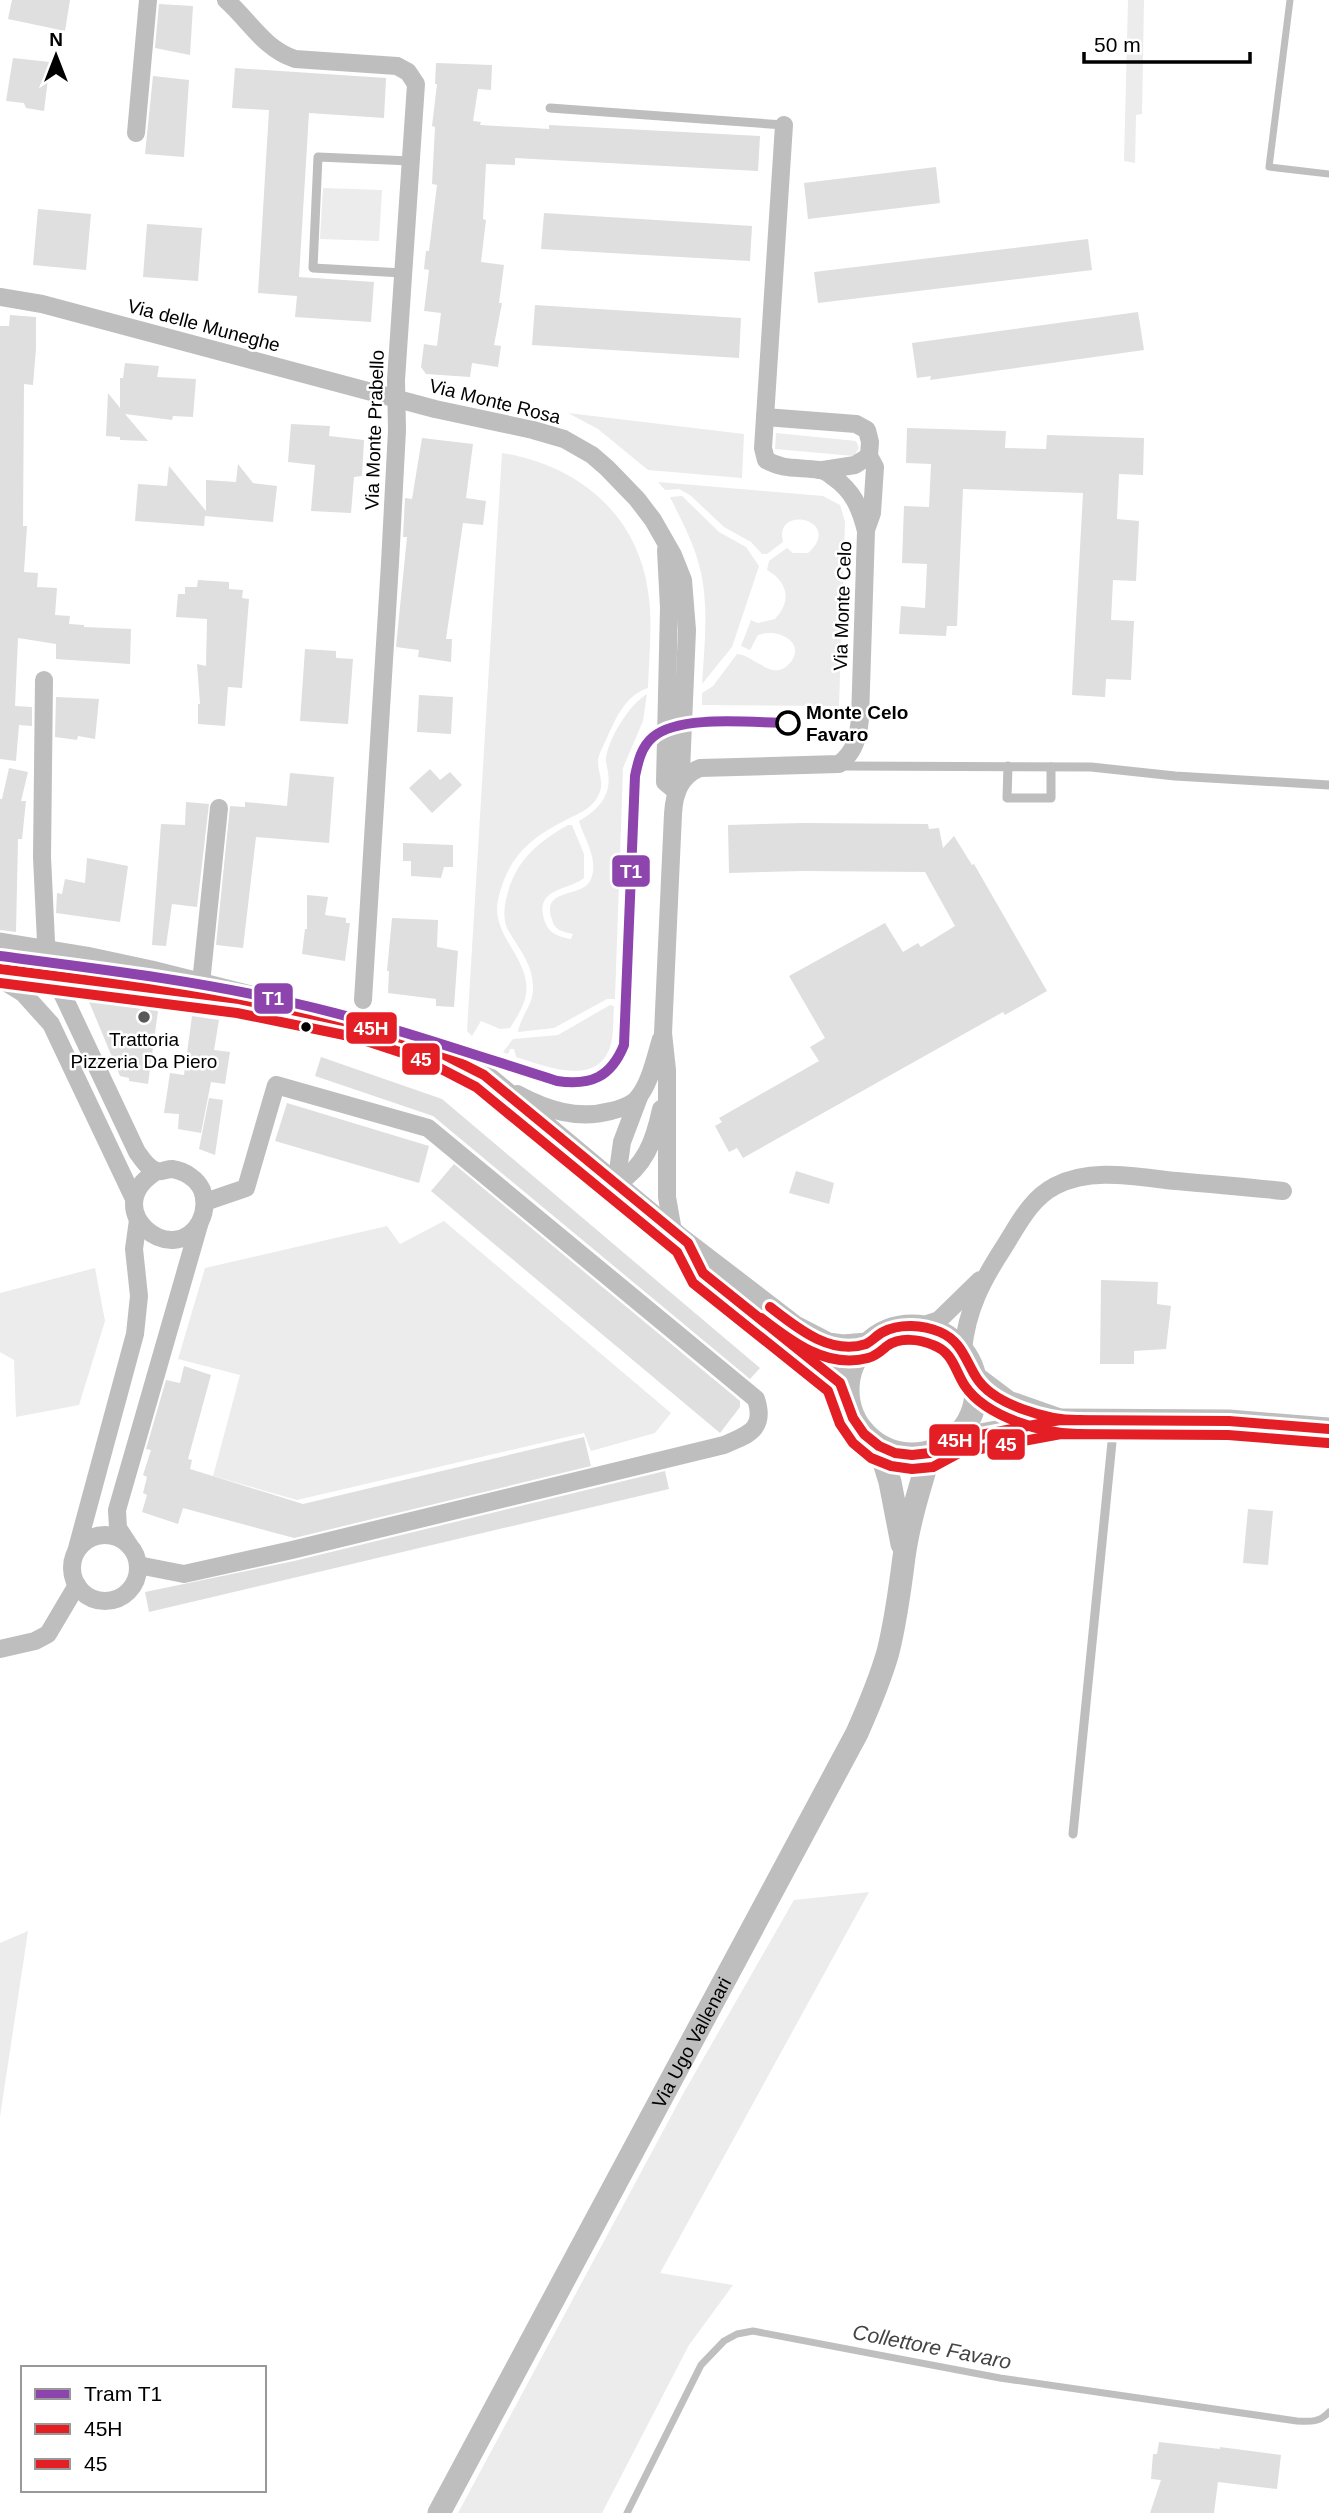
<svg xmlns="http://www.w3.org/2000/svg" width="1329" height="2513" font-family="Helvetica,sans-serif">
  <rect width="100%" height="100%" fill="#fff"/>
  <g fill="#ececec">
    <polygon points="1128,0 1144,0 1142,114 1136,115 1135,163 1124,161"/>
    <polygon points="323,188 382,190 379,241 320,239"/>
    <polygon points="568,413 744,434 742,478 648,470 598,429"/>
    <polygon points="776,433 856,441 859,448 854,456 775,449"/>
    <path d="M502,453c75,12 135,60 146,138 5,31 1,65 0,97 -23,7 -33,32 -42,52 -3,6 -7,14 -8,20 0,17 9,24 -3,41 -8,10 -20,14 -31,20 -36,18 -57,38 -66,79 -8,37 37,61 27,99 -3,10 -9,20 -15,29l-10,1 -19,-8 -9,15 -5,-5z"/>
    <path d="M658,482l165,14 17,9 5,17 -6,184 -137,-1v-12l11,-7 24,-32c17,1 35,27 51,11 21,-21 -9,-38 -30,-30l-8,15 -9,-4 10,-26 7,3 17,-4c17,-18 13,-37 -8,-49l2,-9 18,-13 6,5h15c37,-33 -35,-50 -25,-11l-16,12h-5l-11,-12 -27,-15 -34,-32 -11,-6 -14,1z"/>
    <path d="M682,496l37,36 27,15 13,19 -27,81 -30,37c2,-33 6,-67 1,-100 -4,-31 -19,-59 -33,-87z"/>
    <path d="M647,694l-4,27 -20,47 -8,231h-8l-53,29 -36,4c2,-15 16,-28 15,-45 0,-24 -16,-40 -26,-59 -4,-10 -3,-22 0,-32 8,-35 31,-54 61,-71h4l12,29v24c-13,12 -52,9 -39,44 4,12 15,15 26,17l2,-5c-9,-2 -18,-3 -21,-14 -12,-34 32,-21 39,-41 8,-20 -7,-40 -12,-58 18,-10 33,-25 29,-48 0,-5 -3,-10 -2,-16 4,-21 23,-52 41,-63z"/>
    <path d="M610,1005l4,1c-1,12 0,26 -3,38 -12,45 -66,22 -95,13l-2,-8h-4l-2,5 -5,-2 10,-13 45,-4z"/>
    <polygon points="444,1221 671,1413 655,1433 591,1451 584,1433 297,1500 213,1476 240,1375 178,1359 205,1268 387,1226 400,1244"/>
    <polygon points="95,1268 105,1321 79,1405 16,1417 14,1360 0,1352 0,1293"/>
    <polygon points="869,1892 660,2273 733,2285 689,2345 602,2513 458,2513 683,2094 794,1900"/>
    <polygon points="28,1931 0,2117 0,1943"/>
  </g>
  <g fill="none" stroke-linecap="round" stroke-linejoin="round">
    <g stroke="#bfbfbf" stroke-width="7">
      <polyline points="1290,0 1269,167 1329,174"/>
      <path d="M627,2513l74,-148 23,-24 13,-7 16,-3 247,47 297,43c14,1 23,1 32,-9"/>
    </g>
  </g>
  <g fill="#dfdfdf">
    <polygon points="12,0 70,0 65,31 8,19"/>
    <polygon points="159,4 193,6 190,55 155,48"/>
    <polygon points="13,58 50,62 44,111 26,108 24,103 6,101"/>
    <polygon points="436,63 492,65 491,90 478,89 473,121 481,122 480,125 549,129 549,125 760,136 758,171 515,158 515,165 486,164 483,219 486,220 481,262 504,265 499,303 502,303 494,345 501,346 498,367 472,363 470,377 426,374 421,367 424,344 437,346 441,313 424,311 429,270 424,269 426,251 429,251 437,185 432,184 435,127 432,126 437,84 435,84"/>
    <polygon points="235,68 386,78 384,118 309,113 299,277 374,282 371,322 295,317 297,296 258,293 269,110 232,108"/>
    <polygon points="153,76 189,80 184,157 145,154"/>
    <polygon points="936,167 940,203 808,219 804,183"/>
    <polygon points="38,209 91,214 86,270 33,265"/>
    <polygon points="544,213 752,226 750,261 541,249"/>
    <polygon points="147,224 202,228 198,281 143,277"/>
    <polygon points="1088,239 1092,270 818,303 814,272"/>
    <polygon points="535,305 741,318 739,358 532,345"/>
    <polygon points="1138,312 1144,350 930,380 931,376 917,378 912,343"/>
    <polygon points="10,315 36,317 36,349 33,385 24,384 23,526 27,526 24,572 38,573 37,587 57,588 55,615 70,616 69,624 84,625 84,627 131,629 130,664 56,659 56,644 18,638 15,706 32,707 32,726 19,725 16,761 0,759 0,326 9,326"/>
    <polygon points="125,363 159,366 157,377 196,379 193,417 173,416 172,420 125,414 148,441 120,440 120,437 106,436 108,393 120,408 120,378 123,378"/>
    <polygon points="291,424 330,426 329,436 364,440 362,476 354,477 351,513 311,511 315,465 288,462"/>
    <polygon points="907,428 1006,431 1005,448 1046,449 1047,435 1144,438 1143,475 1119,474 1117,519 1139,521 1136,581 1113,580 1111,620 1134,621 1131,680 1106,679 1105,697 1072,695 1083,493 963,489 957,626 947,626 946,636 899,634 901,606 925,608 927,564 902,563 904,506 929,507 931,464 906,463"/>
    <polygon points="422,438 473,444 466,498 486,501 483,525 463,523 446,639 452,639 451,662 418,657 419,650 396,647 407,537 403,537 405,498 412,499"/>
    <polygon points="238,464 253,483 277,486 273,522 205,516 204,526 135,521 138,484 167,486 169,466 206,511 206,480 236,482"/>
    <polygon points="198,580 229,582 229,589 243,590 242,598 249,599 242,688 228,687 225,726 198,724 198,704 200,704 197,664 206,666 207,619 176,617 178,594 185,594 185,587 197,587"/>
    <polygon points="305,649 336,651 336,658 353,659 348,724 300,721"/>
    <polygon points="419,695 453,697 451,734 417,732"/>
    <polygon points="56,697 99,699 95,739 78,736 77,740 55,737"/>
    <polygon points="9,768 28,772 21,801 26,801 22,839 18,839 16,932 0,930 0,799 2,799"/>
    <polygon points="430,769 440,780 450,772 462,785 432,813 409,788"/>
    <polygon points="290,773 334,777 329,843 256,837 243,948 216,945 230,806 245,807 245,802 287,806"/>
    <polygon points="186,802 209,804 197,907 172,904 166,946 152,945 161,824 185,825"/>
    <polygon points="803,823 928,824 929,829 939,828 943,848 954,836 972,865 974,864 1047,991 1005,1015 1003,1012 743,1158 737,1148 729,1152 715,1126 722,1122 719,1118 819,1061 810,1047 825,1038 789,976 885,923 903,952 918,943 921,947 955,926 925,872 804,871 729,873 728,825"/>
    <polygon points="403,843 453,845 453,867 444,867 441,878 411,876 411,861 403,861"/>
    <polygon points="87,858 128,866 120,922 56,913 57,893 62,894 65,879 85,883"/>
    <polygon points="307,895 328,897 325,915 346,918 346,923 350,923 345,961 302,954 305,929 307,929"/>
    <polygon points="392,918 438,920 437,947 458,951 454,1007 436,1006 436,999 388,993 389,971 387,971"/>
    <polygon points="87,997 159,1004 148,1084 129,1081 129,1078 120,1076"/>
    <polygon points="192,1016 219,1020 214,1050 230,1052 225,1084 211,1082 201,1133 178,1129 179,1114 164,1113 170,1073 184,1075"/>
    <polygon points="321,1057 442,1099 760,1368 750,1379 433,1116 315,1076"/>
    <polygon points="209,1098 223,1100 215,1155 199,1149"/>
    <polygon points="287,1103 429,1146 419,1183 275,1141"/>
    <polygon points="454,1164 740,1401 740,1407 720,1433 431,1191"/>
    <polygon points="796,1171 834,1183 829,1204 789,1193"/>
    <polygon points="1101,1280 1158,1282 1157,1304 1171,1306 1166,1349 1134,1351 1134,1364 1100,1364"/>
    <polygon points="184,1366 211,1375 188,1459 192,1460 190,1469 303,1504 584,1437 591,1466 294,1538 183,1508 178,1524 142,1512 147,1495 143,1493 147,1477 143,1475 151,1450 146,1449 166,1380 180,1383"/>
    <polygon points="665,1471 669,1489 149,1612 145,1592 294,1561"/>
    <polygon points="1248,1509 1273,1511 1268,1565 1243,1563"/>
    <polygon points="1159,2442 1220,2449 1220,2447 1281,2455 1277,2489 1218,2482 1214,2513 1150,2513 1161,2480 1151,2479 1153,2454 1157,2454"/>
  </g>
  <g fill="none" stroke-linecap="round" stroke-linejoin="round">
    <g stroke="#bebebe" stroke-width="9">
      <polyline points="550,108 784,125"/>
      <polyline points="403,273 313,268 318,157 411,161"/>
      <polyline points="842,766 1091,767 1175,776 1329,785"/>
      <polyline points="1008,766 1007,798 1051,798 1051,767"/>
      <polyline points="1073,1834 1114,1422"/>
    </g>
    <g stroke="#bebebe" stroke-width="18">
      <path d="M226,0c23,20 38,49 69,59l102,7 11,6 8,12 -20,296 1,50 -7,133 -27,437"/>
      <polyline points="136,133 148,0"/>
      <polyline points="0,297 42,304 435,409 533,430 564,439 592,455 607,468 637,499 653,520 673,555 683,580 687,630 681,771 685,778"/>
      <polyline points="765,417 856,424 867,430 870,442 869,456 875,467 872,513 866,530"/>
      <polyline points="823,470 855,465 869,456"/>
      <polyline points="666,550 669,608 665,782 677,792"/>
      <polyline points="44,680 42,857 47,963"/>
      <path d="M71,978l-8,6 -2,7 76,161c5,7 11,17 20,19 4,1 10,-2 15,-2 13,2 25,10 30,21 4,11 3,22 -2,32 -27,49 -104,-14 -43,-51"/>
      <polyline points="0,979 23,993 51,1024 134,1199"/>
      <polyline points="200,993 219,808"/>
      <path d="M517,1094c30,16 60,26 94,17 9,-2 18,-5 25,-11 14,-15 19,-42 25,-61"/>
      <path d="M616,1185c29,-19 38,-43 45,-76"/>
      <polyline points="616,1185 622,1142 639,1097"/>
      <path d="M673,1231l-6,-34v-127l-4,-37 10,-219c1,-20 7,-38 27,-46l139,-4c16,-12 19,-27 21,-45l6,-188c-6,-24 -13,-40 -33,-54 -5,-4 -8,-7 -14,-7 -19,-3 -37,0 -53,-10l-3,-12 21,-323"/>
      <polyline points="921,1326 939,1320 980,1280"/>
      <path d="M963,1350c4,-41 19,-69 41,-103 14,-22 26,-48 51,-61 37,-19 81,-9 121,-5 35,3 71,6 107,10"/>
      <circle cx="105" cy="1568" r="33"/>
      <polyline points="129,1545 118,1528 117,1510 199,1225"/>
      <polyline points="76,1552 135,1334 139,1296 134,1249 138,1220"/>
      <path d="M138,1565l46,9 108,-24 432,-105c24,-10 42,-16 32,-46l-328,-271 -152,-43 -30,103 -41,14"/>
      <polyline points="0,1649 35,1641 48,1634 77,1585"/>
    </g>
    <g stroke="#bebebe" stroke-width="23">
      <polyline points="0,944 86,958 151,972 358,1024 439,1051 484,1075 679,1238 795,1327 828,1344 843,1346 867,1344"/>
      <polyline points="0,969 168,989"/>
      <polyline points="767,1324 840,1383 848,1399"/>
      <circle cx="912" cy="1390" r="64"/>
      <polyline points="976,1378 1008,1402 1057,1419"/>
      <polyline points="954,1440 1060,1420 1229,1421 1329,1429"/>
      <polyline points="879,1446 890,1482 902,1544"/>
      <path id="s1" d="M439,2513l418,-780c12,-27 23,-53 31,-81 8,-32 12,-63 16,-95 5,-36 16,-70 26,-104"/>
    </g>
    <g stroke="#fff" stroke-width="16">
      <g id="bus-1">
        <polyline points="0,969 239,999 358,1024 429,1047 484,1075 688,1243 703,1273 840,1383 853,1418 864,1434 879,1446 895,1453 912,1455 930,1453 954,1440 1060,1420 1229,1421 1329,1429"/>
        <path d="M770,1307c26,20 60,49 96,37 6,-3 11,-9 17,-12 17,-9 40,-7 57,0 21,9 25,27 36,45 17,28 74,44 105,43"/>
      </g>
    </g>
    <g stroke="#fff" stroke-width="16">
      <g id="bus-2">
        <polyline points="0,983 237,1013 354,1037 424,1060 476,1087 677,1252 693,1283 828,1391 840,1424 853,1443 871,1458 891,1466 912,1469 933,1467 959,1453 1061,1434 1228,1435 1328,1443"/>
        <path d="M761,1318c31,24 66,51 107,40 8,-2 13,-7 19,-12 13,-9 32,-7 46,-1 20,7 22,26 32,41 21,31 81,49 116,48"/>
      </g>
    </g>
    <use href="#bus-1" stroke="#e31e24" stroke-width="10"/>
    <use href="#bus-2" stroke="#e31e24" stroke-width="10"/>
    <g stroke="#fff" stroke-width="16">
      <path id="tram-1" d="M0,956c100,13 200,25 298,48 88,20 173,50 259,77 34,5 54,-4 67,-36l11,-269c3,-14 6,-29 18,-39 27,-23 101,-14 135,-14"/>
    </g>
    <use href="#tram-1" stroke="#8e44ad" stroke-width="10"/>
  </g>
  <circle fill="#fff" stroke="#000" stroke-width="3.5" cx="788" cy="723" r="11"/>
  <circle fill="#595959" stroke="#fff" stroke-width="2.5" cx="144" cy="1017" r="7"/>
  <circle fill="#000" stroke="#fff" stroke-width="2.5" cx="306" cy="1027" r="6"/>
  <g text-anchor="middle" stroke-width="5" stroke-linejoin="round" paint-order="stroke">
    <g font-size="19" fill="#000" stroke="#fff">
      <text transform="translate(204 325) rotate(15)" y="7">Via delle Muneghe</text>
      <text transform="translate(495 401) rotate(14)" y="7">Via Monte Rosa</text>
      <text transform="translate(374 430) rotate(-88)" y="7">Via Monte Prabello</text>
      <text transform="translate(842 606) rotate(-88)" y="7">Via Monte Celo</text>
      <text dy="7" stroke="none"><textPath href="#s1" startOffset="534">Via Ugo Vallenari</textPath></text>
    </g>
    <g font-size="19" font-weight="bold" fill="#000" stroke="#fff" text-anchor="start">
      <text x="806" y="719">Monte Celo<tspan x="806" dy="22">Favaro</tspan></text>
    </g>
    <g font-size="19" fill="#000" stroke="#fff">
      <text x="144" y="1046">Trattoria<tspan x="144" dy="22">Pizzeria Da Piero</tspan></text>
    </g>
    <g font-size="21" font-style="italic" fill="#444" stroke="#fff">
      <text transform="translate(932 2347) rotate(11)" y="7">Collettore Favaro</text>
    </g>
  </g>
  <g stroke="#fff" stroke-width="2.5">
    <rect x="611" y="854" width="40" height="34" rx="7" fill="#8e44ad"/>
    <rect x="253" y="982" width="41" height="33" rx="7" fill="#8e44ad"/>
    <rect x="345" y="1011" width="53" height="34" rx="7" fill="#e31e24"/>
    <rect x="401" y="1042" width="40" height="34" rx="7" fill="#e31e24"/>
    <rect x="928" y="1423" width="53" height="34" rx="7" fill="#e31e24"/>
    <rect x="986" y="1428" width="40" height="33" rx="7" fill="#e31e24"/>
  </g>
  <g font-size="19" text-anchor="middle" font-weight="bold" fill="#fff">
    <text x="631" y="878">T1</text>
    <text x="273" y="1005">T1</text>
    <text x="371" y="1035">45H</text>
    <text x="421" y="1066">45</text>
    <text x="955" y="1447">45H</text>
    <text x="1006" y="1451">45</text>
  </g>
  <rect x="21" y="2366" width="245" height="126" fill="#ffffff" stroke="#999999" stroke-width="2"/>
  <rect x="35" y="2389" width="35" height="10" fill="#8e44ad" stroke="#999999" stroke-width="2"/>
  <text x="84" y="2401" font-size="21" fill="#000000">Tram T1</text>
  <rect x="35" y="2424" width="35" height="10" fill="#e31e24" stroke="#999999" stroke-width="2"/>
  <text x="84" y="2436" font-size="21" fill="#000000">45H</text>
  <rect x="35" y="2459" width="35" height="10" fill="#e31e24" stroke="#999999" stroke-width="2"/>
  <text x="84" y="2471" font-size="21" fill="#000000">45</text>
  <g transform="translate(56 56)" stroke="#ffffff" stroke-width="5" paint-order="stroke">
  <path d="M0-5L12 26L0 18L-12 26Z" fill="#000000"/>
  <text y="-10" font-size="19" font-weight="bold" text-anchor="middle" fill="#000000">N</text>
  </g>
  <path d="M1084 52v10h166v-10" fill="none" stroke="#000000" stroke-width="3.5"/>
  <text x="1094" y="52" font-size="21" fill="#000000" stroke="#ffffff" stroke-width="5" paint-order="stroke">50 m</text>
</svg>
